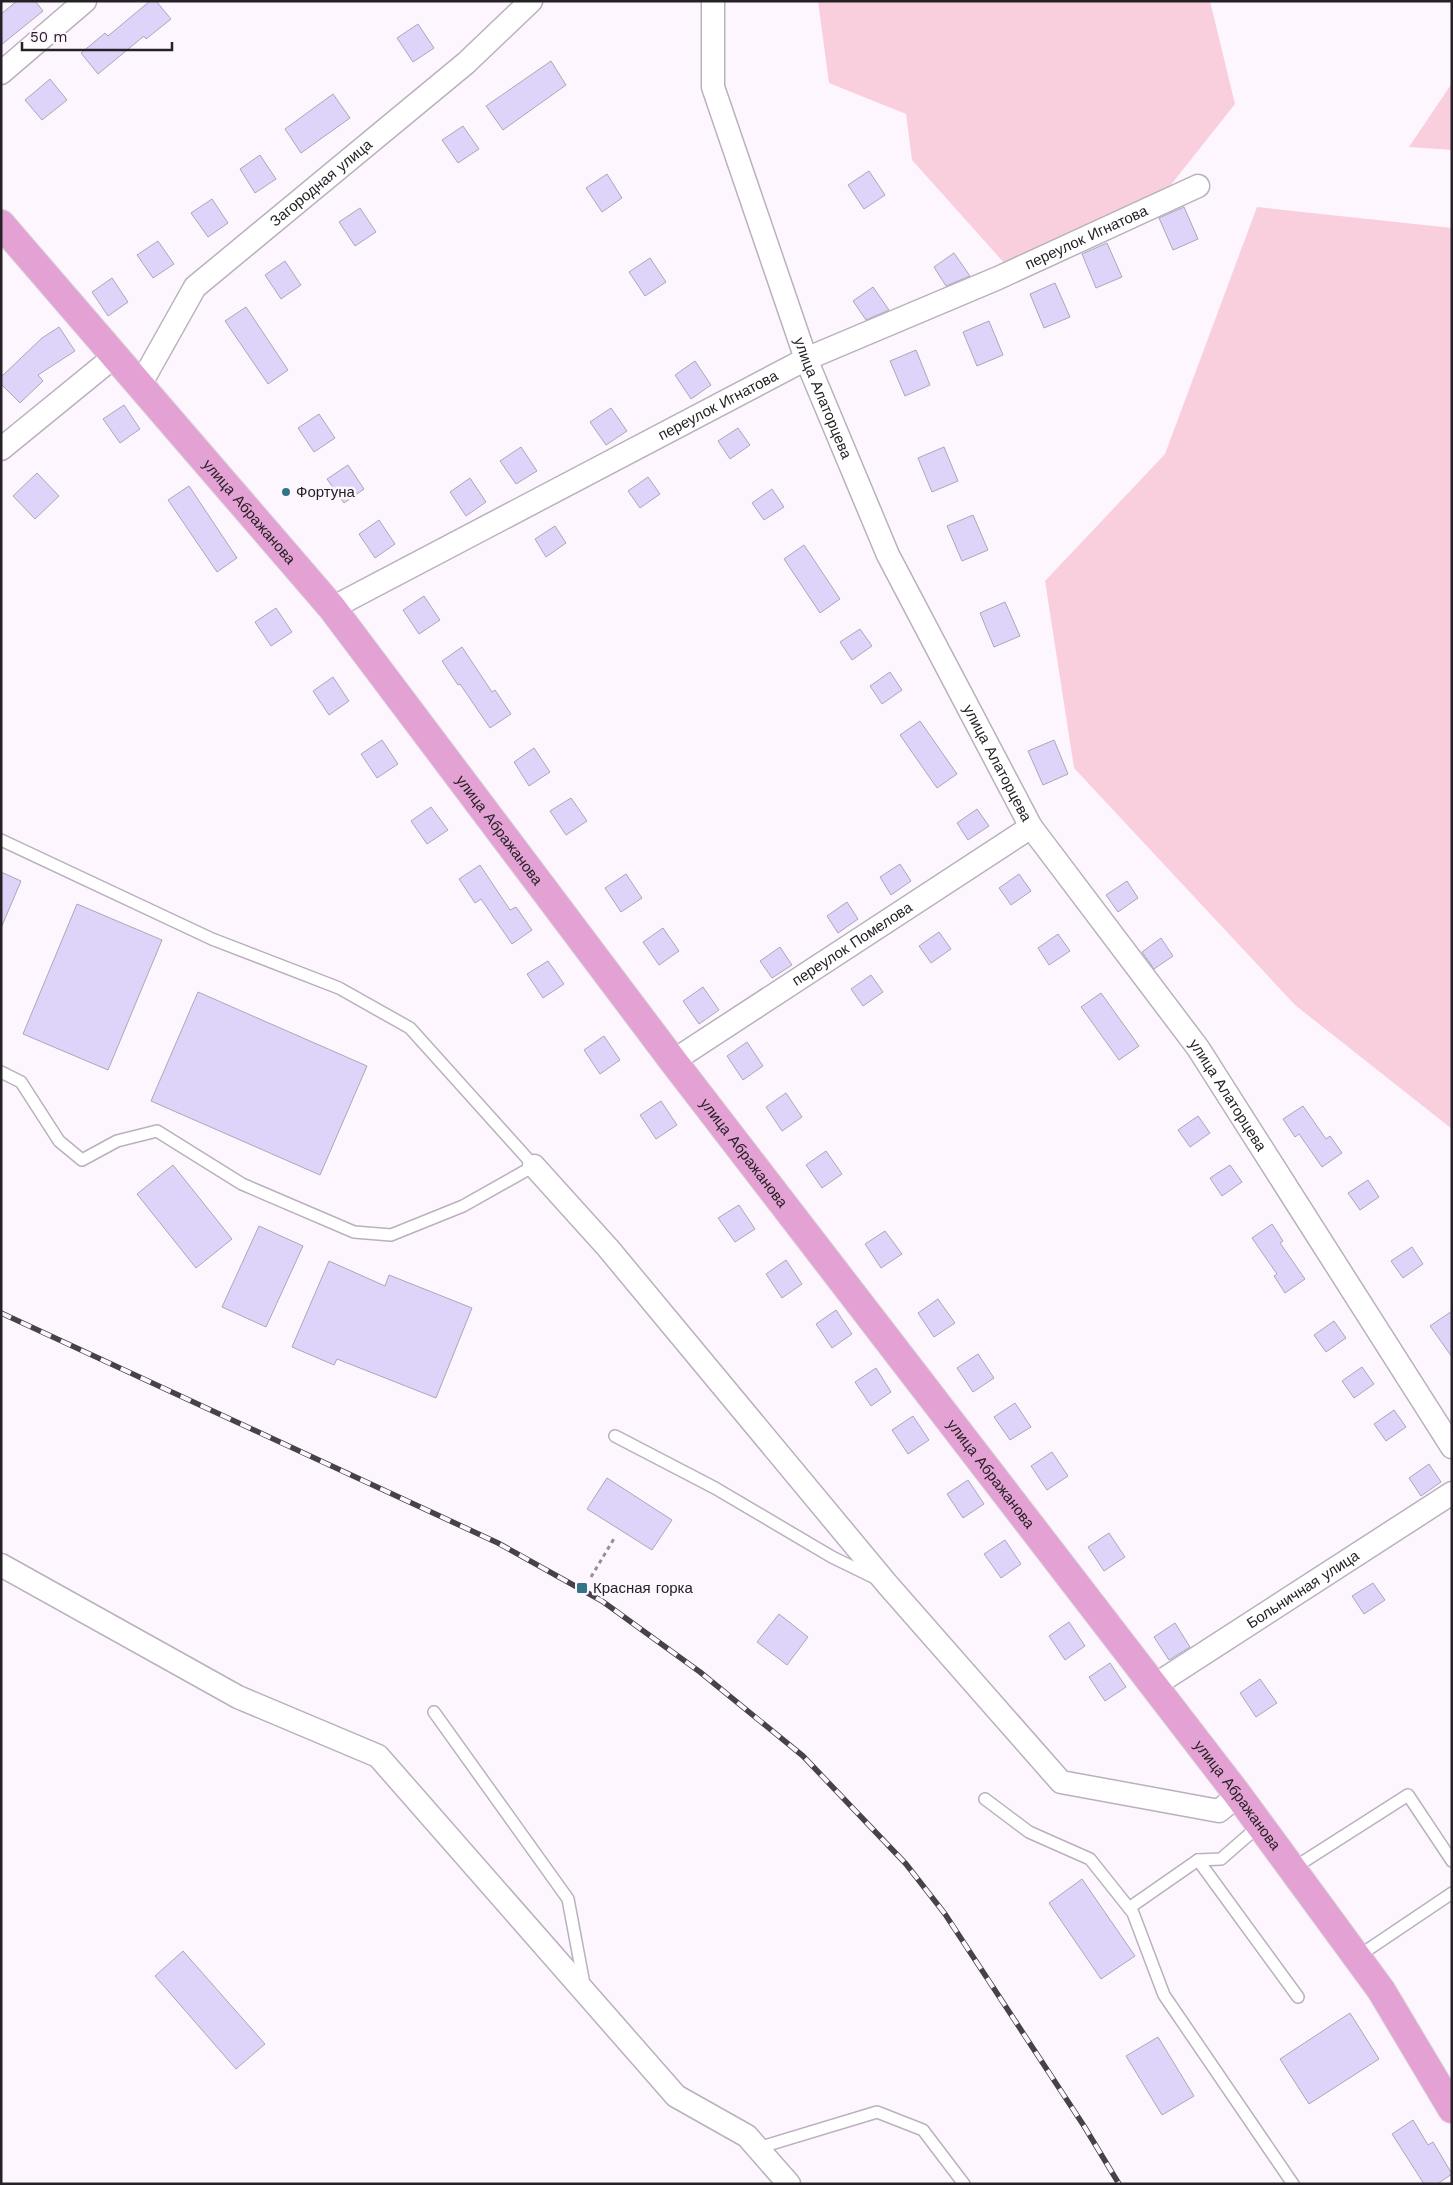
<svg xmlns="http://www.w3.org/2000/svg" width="1453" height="2185" font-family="'Work Sans',sans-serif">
  <rect width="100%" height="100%" fill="#fdf6ff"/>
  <g fill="#facfdd">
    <polygon points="818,1 1210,1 1235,104 1147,215 1006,265 912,160 906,114 829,83"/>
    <polygon points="1452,83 1452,150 1409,147"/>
    <polygon points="1257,207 1452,228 1452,1129 1295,1005 1074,768 1045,581 1165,454"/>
  </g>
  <g fill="#ded4f9" stroke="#aca7b7">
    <polygon points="17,1 35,1 43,11 1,45 1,14"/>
    <polygon points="150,1 156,1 171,19 146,39 144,36 98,74 81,53 105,33 108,36"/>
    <polygon points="418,24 434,48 413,62 397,38"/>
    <polygon points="551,61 566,85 503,130 486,106"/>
    <polygon points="50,79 67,100 42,120 25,100"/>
    <polygon points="333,94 350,118 301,153 285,129"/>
    <polygon points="463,126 479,149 458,163 442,140"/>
    <polygon points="260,155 276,179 255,193 240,169"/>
    <polygon points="869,171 885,195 864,209 848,185"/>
    <polygon points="607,174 622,198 602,212 586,188"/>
    <polygon points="212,199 228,223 208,237 191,213"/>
    <polygon points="1184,207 1198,239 1173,250 1159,218"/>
    <polygon points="360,208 376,232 355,246 339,222"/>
    <polygon points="158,241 174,264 153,278 137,255"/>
    <polygon points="1107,243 1122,277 1096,288 1082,254"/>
    <polygon points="954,253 970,276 946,286 934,267"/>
    <polygon points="650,258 666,282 645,296 629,272"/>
    <polygon points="285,261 301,285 281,299 265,275"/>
    <polygon points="112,278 128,302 108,316 92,292"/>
    <polygon points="1055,283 1070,317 1044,328 1030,294"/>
    <polygon points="873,287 889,310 866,320 853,301"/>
    <polygon points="246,307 288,370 268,384 225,321"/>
    <polygon points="989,321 1003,355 977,366 963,332"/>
    <polygon points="59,327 75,351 38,375 43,381 20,403 1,384 1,377 42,338"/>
    <polygon points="916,350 930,385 905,396 890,361"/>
    <polygon points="695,361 711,385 691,399 675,375"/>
    <polygon points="124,405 140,429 120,443 103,419"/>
    <polygon points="611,408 627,431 606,445 590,422"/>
    <polygon points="319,414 335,438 314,452 298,428"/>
    <polygon points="738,428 750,445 730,459 718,441"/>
    <polygon points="521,447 537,471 516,484 500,461"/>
    <polygon points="944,447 958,481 932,492 918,458"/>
    <polygon points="348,465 364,489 344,503 327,479"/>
    <polygon points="37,473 59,496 35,519 13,496"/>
    <polygon points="648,477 660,494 640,508 628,491"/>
    <polygon points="470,478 486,502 466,516 450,492"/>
    <polygon points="189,486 237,558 217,572 168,500"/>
    <polygon points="772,489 784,507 764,520 752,503"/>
    <polygon points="973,515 988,550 962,561 947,526"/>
    <polygon points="379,520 395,544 375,558 359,534"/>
    <polygon points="555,526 566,543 546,557 535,539"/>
    <polygon points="804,545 840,599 820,613 784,559"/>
    <polygon points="424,596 440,620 419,634 403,610"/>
    <polygon points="1005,602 1020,636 994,647 980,613"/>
    <polygon points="276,608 292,632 271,646 255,622"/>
    <polygon points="860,629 872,646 852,660 840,642"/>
    <polygon points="462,647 492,692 495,690 511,714 490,728 460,684 458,685 442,661"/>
    <polygon points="890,672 902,690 882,704 870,686"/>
    <polygon points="333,677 349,701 329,715 313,691"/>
    <polygon points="920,721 957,774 937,788 900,735"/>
    <polygon points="382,740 398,764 377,778 361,754"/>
    <polygon points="1054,740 1068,774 1043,785 1028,751"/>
    <polygon points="534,748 550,772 529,786 514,762"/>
    <polygon points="571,798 587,821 566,835 550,811"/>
    <polygon points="431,807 448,830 427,844 411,821"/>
    <polygon points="977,809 989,826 968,840 957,823"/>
    <polygon points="900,864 911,881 891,895 880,877"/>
    <polygon points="480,865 510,910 516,907 532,930 512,944 481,899 475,903 459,879"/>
    <polygon points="1,872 21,881 1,928"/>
    <polygon points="626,874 642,898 621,912 605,888"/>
    <polygon points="1019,874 1031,891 1011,905 999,888"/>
    <polygon points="1127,881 1138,898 1118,912 1106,895"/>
    <polygon points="847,902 858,919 838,933 827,916"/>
    <polygon points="77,904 162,940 108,1070 23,1034"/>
    <polygon points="663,928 679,951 659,965 643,942"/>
    <polygon points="939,932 951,949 931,963 919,946"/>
    <polygon points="1058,934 1070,951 1049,965 1038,948"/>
    <polygon points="1161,938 1173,956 1154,969 1142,952"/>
    <polygon points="780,947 792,965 772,978 760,961"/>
    <polygon points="548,961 564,984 543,998 527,974"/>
    <polygon points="871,975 883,992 863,1006 851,989"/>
    <polygon points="703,987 719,1010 699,1024 683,1001"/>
    <polygon points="198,992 367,1066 320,1175 151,1101"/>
    <polygon points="1101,993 1139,1046 1119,1060 1081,1007"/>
    <polygon points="604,1036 620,1060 600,1074 584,1050"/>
    <polygon points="747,1042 763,1066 743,1080 727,1056"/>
    <polygon points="786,1093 802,1117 782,1131 766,1107"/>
    <polygon points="661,1101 677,1125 656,1139 640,1115"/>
    <polygon points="1303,1106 1326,1139 1330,1136 1342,1153 1322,1167 1299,1134 1295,1137 1283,1119"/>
    <polygon points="1198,1116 1210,1133 1190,1147 1178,1130"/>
    <polygon points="826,1151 842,1174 822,1188 806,1165"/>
    <polygon points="173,1165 232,1239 196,1268 137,1194"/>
    <polygon points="1230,1165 1242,1182 1222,1196 1210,1178"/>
    <polygon points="1368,1180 1379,1197 1360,1210 1348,1193"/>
    <polygon points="739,1205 755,1229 735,1242 718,1218"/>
    <polygon points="1272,1224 1283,1241 1280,1243 1305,1279 1285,1293 1274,1276 1277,1274 1252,1238"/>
    <polygon points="259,1226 303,1246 266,1327 222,1307"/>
    <polygon points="885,1231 902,1254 881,1268 865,1244"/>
    <polygon points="1412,1247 1423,1264 1403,1278 1391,1261"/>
    <polygon points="786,1260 802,1284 782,1298 766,1274"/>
    <polygon points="329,1261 385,1286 389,1275 472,1308 436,1398 337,1359 334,1365 292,1347"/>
    <polygon points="938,1299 955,1323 934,1337 918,1313"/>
    <polygon points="836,1310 852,1334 832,1348 816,1324"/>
    <polygon points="1452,1311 1452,1357 1430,1326"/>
    <polygon points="1334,1321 1346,1338 1326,1352 1314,1335"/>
    <polygon points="978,1354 994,1378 973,1392 957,1368"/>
    <polygon points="1362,1367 1374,1384 1354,1398 1342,1381"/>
    <polygon points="876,1368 891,1392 871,1406 855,1382"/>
    <polygon points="1015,1403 1031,1427 1010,1440 994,1417"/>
    <polygon points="1394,1410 1406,1427 1386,1441 1374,1424"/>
    <polygon points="913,1416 929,1440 908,1454 892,1430"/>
    <polygon points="1052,1452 1068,1476 1047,1490 1031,1466"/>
    <polygon points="1429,1464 1441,1482 1421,1496 1409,1478"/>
    <polygon points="607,1478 672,1520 652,1550 587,1509"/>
    <polygon points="968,1480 984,1504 963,1518 947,1494"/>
    <polygon points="1109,1533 1125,1557 1104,1571 1088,1547"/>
    <polygon points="1005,1540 1021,1564 1001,1578 984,1554"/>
    <polygon points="1373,1583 1385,1600 1364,1614 1352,1596"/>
    <polygon points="779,1614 808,1637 787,1665 757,1642"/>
    <polygon points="1069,1622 1085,1646 1065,1660 1049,1636"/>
    <polygon points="1175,1623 1190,1647 1169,1660 1154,1637"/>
    <polygon points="1110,1663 1126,1687 1105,1701 1089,1677"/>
    <polygon points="1260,1679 1277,1703 1256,1717 1240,1693"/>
    <polygon points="1082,1879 1135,1956 1101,1979 1049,1903"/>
    <polygon points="183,1951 265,2044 236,2069 155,1976"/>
    <polygon points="1350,2013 1379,2059 1309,2104 1280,2059"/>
    <polygon points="1158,2037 1194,2096 1162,2115 1126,2056"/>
    <polygon points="1413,2120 1428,2145 1433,2142 1452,2174 1437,2184 1424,2184 1392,2134"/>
  </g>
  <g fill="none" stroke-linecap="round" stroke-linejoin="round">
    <g stroke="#bab0be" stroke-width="14">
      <g id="service">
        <polyline points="1,840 212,939 339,988 410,1028 534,1166 463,1206 391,1235 354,1232 242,1184 157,1131 117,1141 82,1160 59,1141 21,1082 1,1072"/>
        <polyline points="615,1436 715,1488 832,1557 875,1578"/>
        <polyline points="434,1712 568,1899 584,1984"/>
        <polyline points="985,1799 1029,1832 1090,1859 1133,1913 1164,1995 1293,2184"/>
        <polyline points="1198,1860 1298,1997"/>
        <polyline points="1292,1869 1408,1795 1452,1861"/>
        <polyline points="1129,1908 1198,1860 1221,1859 1260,1825"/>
        <polyline points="1357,1957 1452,1893"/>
        <polyline points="758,2148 877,2112 923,2130 964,2184"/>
      </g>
    </g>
    <g stroke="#bab0be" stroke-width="25">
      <g id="minor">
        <path id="s1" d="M713,1v86l93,272 82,196 143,272 167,221 254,399"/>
        <polyline points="1,73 85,1"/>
        <path id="s2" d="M140,385l55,-98 271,-224 65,-62"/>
        <polyline points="1,449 115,356"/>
        <path id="s3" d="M332,608l474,-249 192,-81 200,-92"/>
        <path id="s4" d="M673,1061l358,-234"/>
        <polyline points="534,1166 608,1248 887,1584 1061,1782 1219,1811 1238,1795"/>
        <polyline points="1,1565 238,1697 378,1756 676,2096 747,2136 789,2184"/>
        <path id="s5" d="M1155,1685l297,-192"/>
      </g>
    </g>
    <g stroke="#d8d7d8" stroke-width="30">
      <g id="primary">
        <path id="s6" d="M1,224l331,384 341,453 565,734 143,195 71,119"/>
      </g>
    </g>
    <polyline stroke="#948f96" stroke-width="3" stroke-dasharray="4 4" stroke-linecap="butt" points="591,1577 615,1537"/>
    <use href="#service" stroke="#fff" stroke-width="11"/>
    <use href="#minor" stroke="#fff" stroke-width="22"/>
    <use href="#primary" stroke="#e3a1d4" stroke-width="28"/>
    <g stroke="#474248" stroke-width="5.5">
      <polyline id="rail" points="1,1313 498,1543 602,1601 700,1672 803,1756 906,1864 945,1914 1084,2126 1119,2184"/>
    </g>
    <use href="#rail" stroke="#fdf6ff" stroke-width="4" stroke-dasharray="11" stroke-linecap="butt"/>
  </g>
  <g fill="#347488" stroke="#fdf6ff" stroke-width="2">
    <circle cx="286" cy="492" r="5"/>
    <rect x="576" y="1582" width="12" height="12" rx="2.5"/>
  </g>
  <g text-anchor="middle" stroke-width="5" stroke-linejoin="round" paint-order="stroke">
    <g font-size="15" fill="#252126" stroke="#fdf6ff">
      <text dy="5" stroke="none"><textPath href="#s2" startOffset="276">Загородная улица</textPath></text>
      <text dy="5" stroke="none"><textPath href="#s3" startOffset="841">переулок Игнатова</textPath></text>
      <text dy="5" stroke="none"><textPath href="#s1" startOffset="416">улица Алаторцева</textPath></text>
      <text dy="5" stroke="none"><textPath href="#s3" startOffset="436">переулок Игнатова</textPath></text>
      <text dy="5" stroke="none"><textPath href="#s6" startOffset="380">улица Абражанова</textPath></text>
      <text dy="5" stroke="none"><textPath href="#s1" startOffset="821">улица Алаторцева</textPath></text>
      <text dy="5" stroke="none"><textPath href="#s6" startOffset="785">улица Абражанова</textPath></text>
      <text dy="5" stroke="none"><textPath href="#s4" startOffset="214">переулок Помелова</textPath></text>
      <text dy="5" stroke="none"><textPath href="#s1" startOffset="1226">улица Алаторцева</textPath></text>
      <text dy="5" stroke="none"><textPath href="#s6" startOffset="1190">улица Абражанова</textPath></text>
      <text dy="5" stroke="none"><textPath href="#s6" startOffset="1595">улица Абражанова</textPath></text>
      <text dy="5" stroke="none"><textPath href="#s5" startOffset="176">Больничная улица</textPath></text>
      <text dy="5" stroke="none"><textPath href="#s6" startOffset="2000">улица Абражанова</textPath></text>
    </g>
    <g font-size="15" fill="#252126" stroke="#fdf6ff" text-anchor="start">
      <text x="296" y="497">Фортуна</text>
      <text x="593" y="1593">Красная горка</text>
    </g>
  </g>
  <rect width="1453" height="2185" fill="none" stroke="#252126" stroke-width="5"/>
  <path d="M22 42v8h150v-8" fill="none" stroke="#252126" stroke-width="2.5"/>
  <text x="30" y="42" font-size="15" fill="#252126" stroke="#fdf6ff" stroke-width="4" paint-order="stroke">50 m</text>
</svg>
